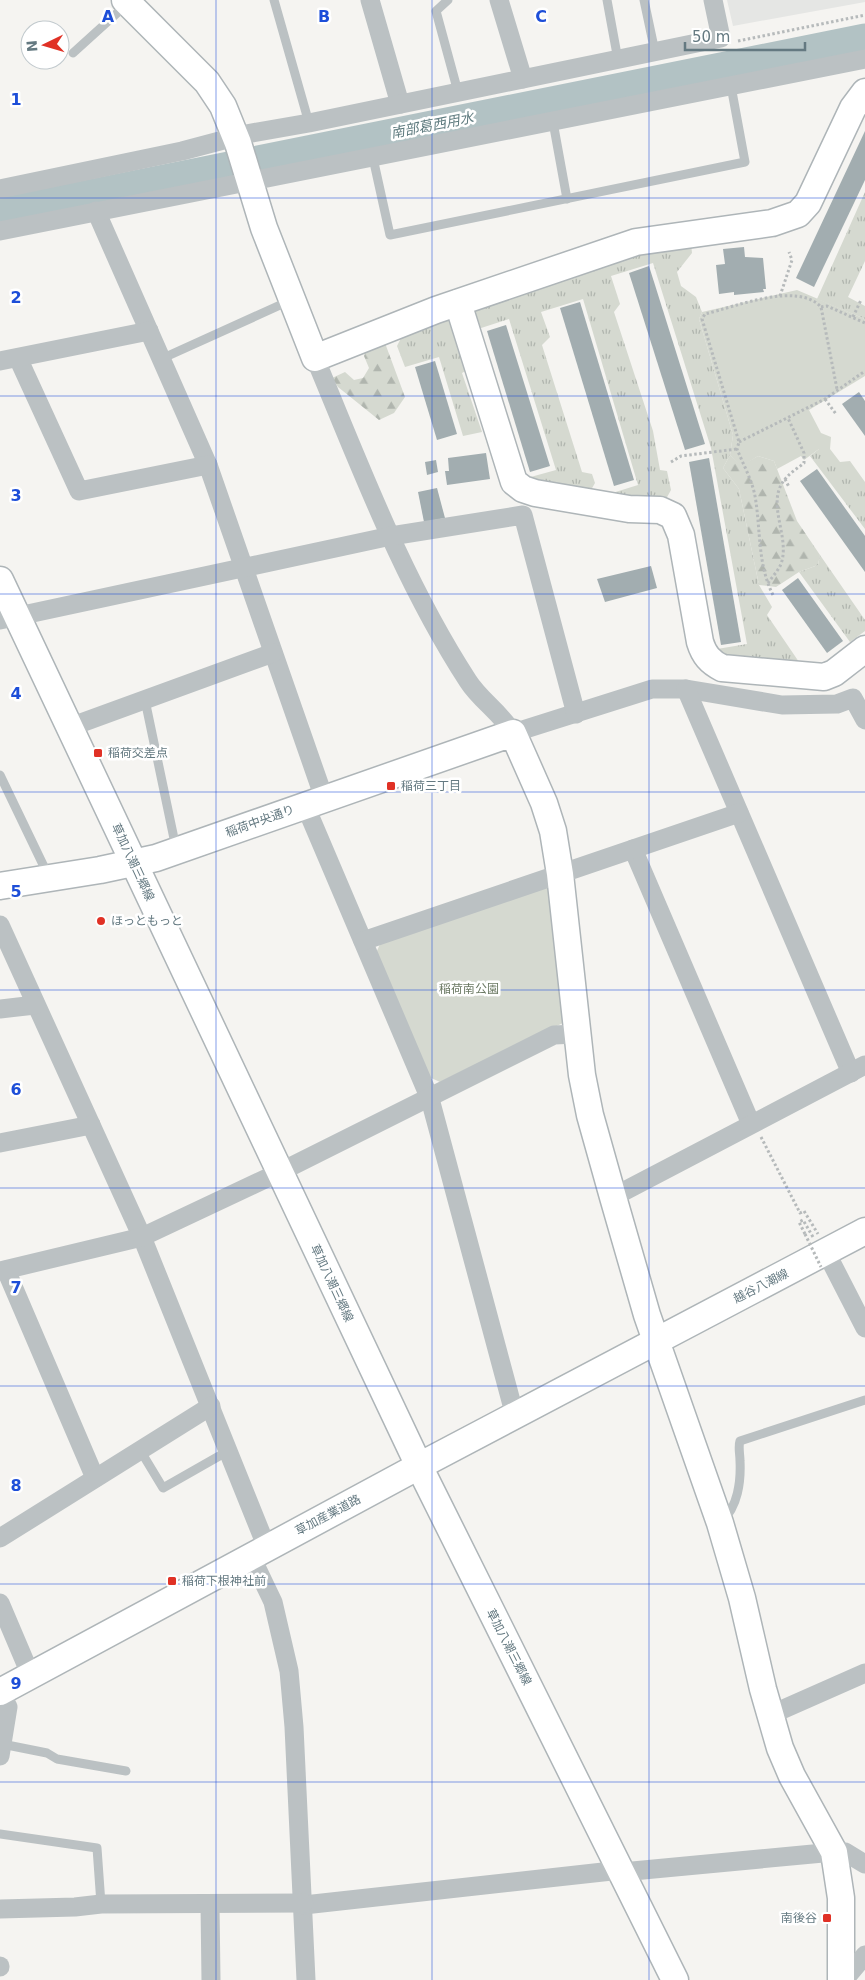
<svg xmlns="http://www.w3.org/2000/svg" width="865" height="1980" font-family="'DejaVu Sans','Noto Sans JP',sans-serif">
  <defs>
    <pattern id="grass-tufts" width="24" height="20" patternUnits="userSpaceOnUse" patternTransform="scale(1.25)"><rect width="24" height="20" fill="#d5d9d0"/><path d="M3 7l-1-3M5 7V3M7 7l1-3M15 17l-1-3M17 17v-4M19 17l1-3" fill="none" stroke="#b0b5ae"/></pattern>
    <pattern id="forest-firs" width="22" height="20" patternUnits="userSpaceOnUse" patternTransform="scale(1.25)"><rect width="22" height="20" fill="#d5d9d0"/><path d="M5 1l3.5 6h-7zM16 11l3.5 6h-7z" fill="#b0b5ae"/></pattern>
  </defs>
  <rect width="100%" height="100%" fill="#f5f4f1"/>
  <polygon fill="#e5e6e4" points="727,0 865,0 865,2 733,26"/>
  <g fill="url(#grass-tufts)">
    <polygon points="865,192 865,261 848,297 865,306 865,319 817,299"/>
    <polygon points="691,243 692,253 677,272 681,286 696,297 702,312 699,319 733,435 730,455 723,468 739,489 759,585 772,607 767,615 799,662 725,655 717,649 747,644 711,448 653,263 611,276 620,304 614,312 653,431 660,470 667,471 671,490 666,499 609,494 638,485 583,299 541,312 550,337 542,345 582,472 592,474 595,483 591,490 527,478 556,470 509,319 478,329 473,314 477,306 641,252"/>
    <polygon points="443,321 455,321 469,369 462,373 482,432 463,436 439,357 405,367 397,346 401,338"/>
    <polygon points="819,449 830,449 840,462 850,461 865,482 865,529 810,456"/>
    <polygon points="820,555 865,620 865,631 850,642 799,572 818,565"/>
  </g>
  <g fill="url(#forest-firs)">
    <polygon points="385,343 405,397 394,413 379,420 338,387 332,378 345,372 354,380 363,378 369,368 364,356 366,351"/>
    <polygon points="730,455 741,466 758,456 774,461 797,521 820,555 818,565 799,572 776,587 759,585 739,489 723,468"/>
  </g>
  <g fill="#d5d9d0">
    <polygon points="797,290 865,319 865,376 809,410 821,433 831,437 830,449 819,449 804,460 801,456 777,469 774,461 758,456 741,467 730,455 733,435 699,319 702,312"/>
    <polygon points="547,886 553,890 565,1022 440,1082 429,1077 376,953 380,944"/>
  </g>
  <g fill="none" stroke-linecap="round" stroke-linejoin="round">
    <polyline stroke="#b2c2c4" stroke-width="29" points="0,212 865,38"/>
  </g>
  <g fill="#a2adb0">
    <polygon points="865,131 865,180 814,287 796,278"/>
    <polygon points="744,247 745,257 763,258 766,289 763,289 764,292 734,295 734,292 719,294 716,265 725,264 723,249"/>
    <polygon points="649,266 705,444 685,450 629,273"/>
    <polygon points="580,302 634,480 614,486 560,308"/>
    <polygon points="506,325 550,466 530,472 487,331"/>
    <polygon points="435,361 457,434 437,440 415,367"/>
    <polygon points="859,392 865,401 865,436 842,404"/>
    <polygon points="486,453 490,479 447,485 445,471 449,471 448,458"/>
    <polygon points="709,458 741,642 721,645 689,462"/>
    <polygon points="436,460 438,472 427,475 425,462"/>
    <polygon points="817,469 865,536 865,572 800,481"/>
    <polygon points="437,488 445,518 424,522 418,492"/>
    <polygon points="651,566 657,588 605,602 597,579"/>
    <polygon points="798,578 843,641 827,653 782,590"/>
  </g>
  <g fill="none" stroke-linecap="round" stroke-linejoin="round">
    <g stroke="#aeb5b8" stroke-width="29">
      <g id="secondary">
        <polyline points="125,0 207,82 223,106 238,143 264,228 315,358 436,310 636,242 772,223 798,214 808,203 853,108 865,92"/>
        <path d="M458,303l56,179 9,7 12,4 94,16 31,1 13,6 8,19 19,107c4,13 10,20 22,26l102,9 10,-4 31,-24"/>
        <polyline points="0,580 419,1466 675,1980"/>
        <polyline points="0,886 100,870 156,858 513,733 544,803 553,831 560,874 582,1075 590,1115 613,1197 647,1315 720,1523 742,1598 763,1689 780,1748 792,1776 834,1852 841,1898 841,1980"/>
        <polyline points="0,1692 419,1466 865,1231"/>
      </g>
    </g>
    <g stroke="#b6babb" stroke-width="3" stroke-dasharray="2.5 2.5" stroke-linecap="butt">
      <polyline points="738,41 865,15"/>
      <polyline points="780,296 792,260 789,252"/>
      <polyline points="821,307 827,306 865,323"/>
      <polyline points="853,317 861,300"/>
      <polyline points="825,399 836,414"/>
      <polyline points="739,442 825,399 865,371"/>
      <polyline points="671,462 681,456 737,449"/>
      <polyline points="785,479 789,487"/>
      <path d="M768,583c4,-6 10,-12 13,-19 10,-28 -17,-62 5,-86 5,-6 12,-10 18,-15v-10l-16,-35"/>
      <path d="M773,595c-16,-32 -12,-65 -18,-99 -3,-16 -12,-32 -18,-47l2,-7 -37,-123 3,-5c30,-7 92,-33 116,-7l16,82"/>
      <polyline points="761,1137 800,1213 804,1211 818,1234"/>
      <polyline points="805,1234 799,1222 803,1220 813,1237"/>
    </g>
    <g stroke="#bbc1c3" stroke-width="9">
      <polyline points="274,0 309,123"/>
      <polyline points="448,0 436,11 458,92"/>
      <polyline points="607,0 618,60"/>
      <polyline points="644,0 655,52"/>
      <polyline points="73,53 126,5"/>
      <polyline points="553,122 567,199"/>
      <polyline points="373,158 390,235 745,162 731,86"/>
      <polyline points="161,359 289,301"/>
      <polyline points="145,700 176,848"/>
      <polyline points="0,775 48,875"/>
      <polyline points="140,1450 163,1488 228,1451"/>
      <path d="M722,1521c16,-14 19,-40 18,-60 0,-7 -2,-14 0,-20l125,-41"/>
      <polyline points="2,1744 47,1753 57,1759 126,1771"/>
      <polyline points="0,1834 97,1848 101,1904"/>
    </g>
    <g stroke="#bbc1c3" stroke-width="19">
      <polyline points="370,0 400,104"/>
      <polyline points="499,0 523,79"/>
      <polyline points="0,189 182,151 246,134 309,123 721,38 713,0"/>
      <polyline points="96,211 208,465 324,798"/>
      <polyline points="0,231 865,59"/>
      <polyline points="18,358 79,491 208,465"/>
      <path d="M315,358c46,110 88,223 153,323 12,19 33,32 45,52l139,-44h34l96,16 55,-1 16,-6 12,22"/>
      <polyline points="0,361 149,331"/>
      <polyline points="0,620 391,536 523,515 576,714"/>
      <polyline points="686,689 851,1073"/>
      <polyline points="70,727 273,653"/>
      <polyline points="305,805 430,1099 515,1416"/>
      <polyline points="633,849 751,1124"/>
      <polyline points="0,925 142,1237 267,1548"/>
      <polyline points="363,941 739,813"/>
      <polyline points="0,1009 35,1005"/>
      <polyline points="0,1143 91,1125"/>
      <polyline points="613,1197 865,1065"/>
      <polyline points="826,1252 865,1328"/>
      <polyline points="6,1270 95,1478"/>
      <polyline points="0,1271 142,1237 280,1172 554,1035 576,1034"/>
      <polyline points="0,1538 211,1406"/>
      <polyline points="251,1556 273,1602 289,1671 294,1727 306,1980"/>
      <polyline points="0,1603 31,1676"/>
      <polyline points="770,1715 865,1673"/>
      <polyline points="0,1756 8,1707 0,1692"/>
      <polyline points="622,1872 834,1852 845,1852 865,1864"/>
      <polyline points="210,1904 211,1980"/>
      <polyline points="304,1905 621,1870"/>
      <polyline points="0,1909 75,1907 101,1904 304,1903"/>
      <polyline points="0,1966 0,1967"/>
      <polyline points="844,1980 865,1955"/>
    </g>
    <use href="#secondary" stroke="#fff" stroke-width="26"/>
    <polyline stroke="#b6babb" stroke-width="3" stroke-dasharray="2.5 2.5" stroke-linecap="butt" points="805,1234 821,1267"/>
  </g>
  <path fill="none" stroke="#1d4ed8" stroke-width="1" stroke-opacity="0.55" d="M216,0v1980M432,0v1980M649,0v1980M0,198h865M0,396h865M0,594h865M0,792h865M0,990h865M0,1188h865M0,1386h865M0,1584h865M0,1782h865"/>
  <g fill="#e03125" stroke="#fff" stroke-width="2">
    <rect x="93" y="748" width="10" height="10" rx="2.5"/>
    <rect x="386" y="781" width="10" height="10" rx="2.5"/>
    <circle cx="101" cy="921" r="5"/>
    <rect x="167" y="1576" width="10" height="10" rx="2.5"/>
    <rect x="822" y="1913" width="10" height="10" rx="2.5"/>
  </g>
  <g text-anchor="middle" stroke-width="5" stroke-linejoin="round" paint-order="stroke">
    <g font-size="12" fill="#647981" stroke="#fff" text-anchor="start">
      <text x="108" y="757">稲荷交差点</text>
      <text x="401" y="790">稲荷三丁目</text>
      <text x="111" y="925">ほっともっと</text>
      <text x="182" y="1585">稲荷下根神社前</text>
      <text x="817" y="1922" text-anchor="end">南後谷</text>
    </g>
    <g font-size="12" fill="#647981" stroke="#fff">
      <text transform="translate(260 821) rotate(-20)" y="4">稲荷中央通り</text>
      <text transform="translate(133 862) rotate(65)" y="4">草加八潮三郷線</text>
      <text transform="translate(332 1283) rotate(65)" y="4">草加八潮三郷線</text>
      <text transform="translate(761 1286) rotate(-27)" y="4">越谷八潮線</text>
      <text transform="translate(328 1515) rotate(-28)" y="4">草加産業道路</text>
      <text transform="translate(509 1647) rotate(63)" y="4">草加八潮三郷線</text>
    </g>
    <g font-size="12" fill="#6b7963" stroke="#fff">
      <text x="469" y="993">稲荷南公園</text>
    </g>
    <g font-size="14" font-style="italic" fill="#5f7b7f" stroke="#fff">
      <text transform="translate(432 125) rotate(-11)" y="5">南部葛西用水</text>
    </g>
  </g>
  <g font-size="16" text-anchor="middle" font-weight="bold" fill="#1d4ed8" stroke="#fff" stroke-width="5" stroke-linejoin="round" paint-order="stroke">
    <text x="108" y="22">A</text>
    <text x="324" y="22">B</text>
    <text x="541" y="22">C</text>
    <text x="16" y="105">1</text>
    <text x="16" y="303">2</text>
    <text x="16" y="501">3</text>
    <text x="16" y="699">4</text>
    <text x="16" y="897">5</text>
    <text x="16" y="1095">6</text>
    <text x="16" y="1293">7</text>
    <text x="16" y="1491">8</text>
    <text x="16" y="1689">9</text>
  </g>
  <g transform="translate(45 45) rotate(265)"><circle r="24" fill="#ffffff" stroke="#c1c9cd"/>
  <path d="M0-4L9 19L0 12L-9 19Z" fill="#e03125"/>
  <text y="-8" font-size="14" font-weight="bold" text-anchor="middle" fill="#647981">N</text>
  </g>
  <path d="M685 42v8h120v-8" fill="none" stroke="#647981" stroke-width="2.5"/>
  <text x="692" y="42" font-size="15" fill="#647981" stroke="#ffffff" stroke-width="4" paint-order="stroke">50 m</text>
</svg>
